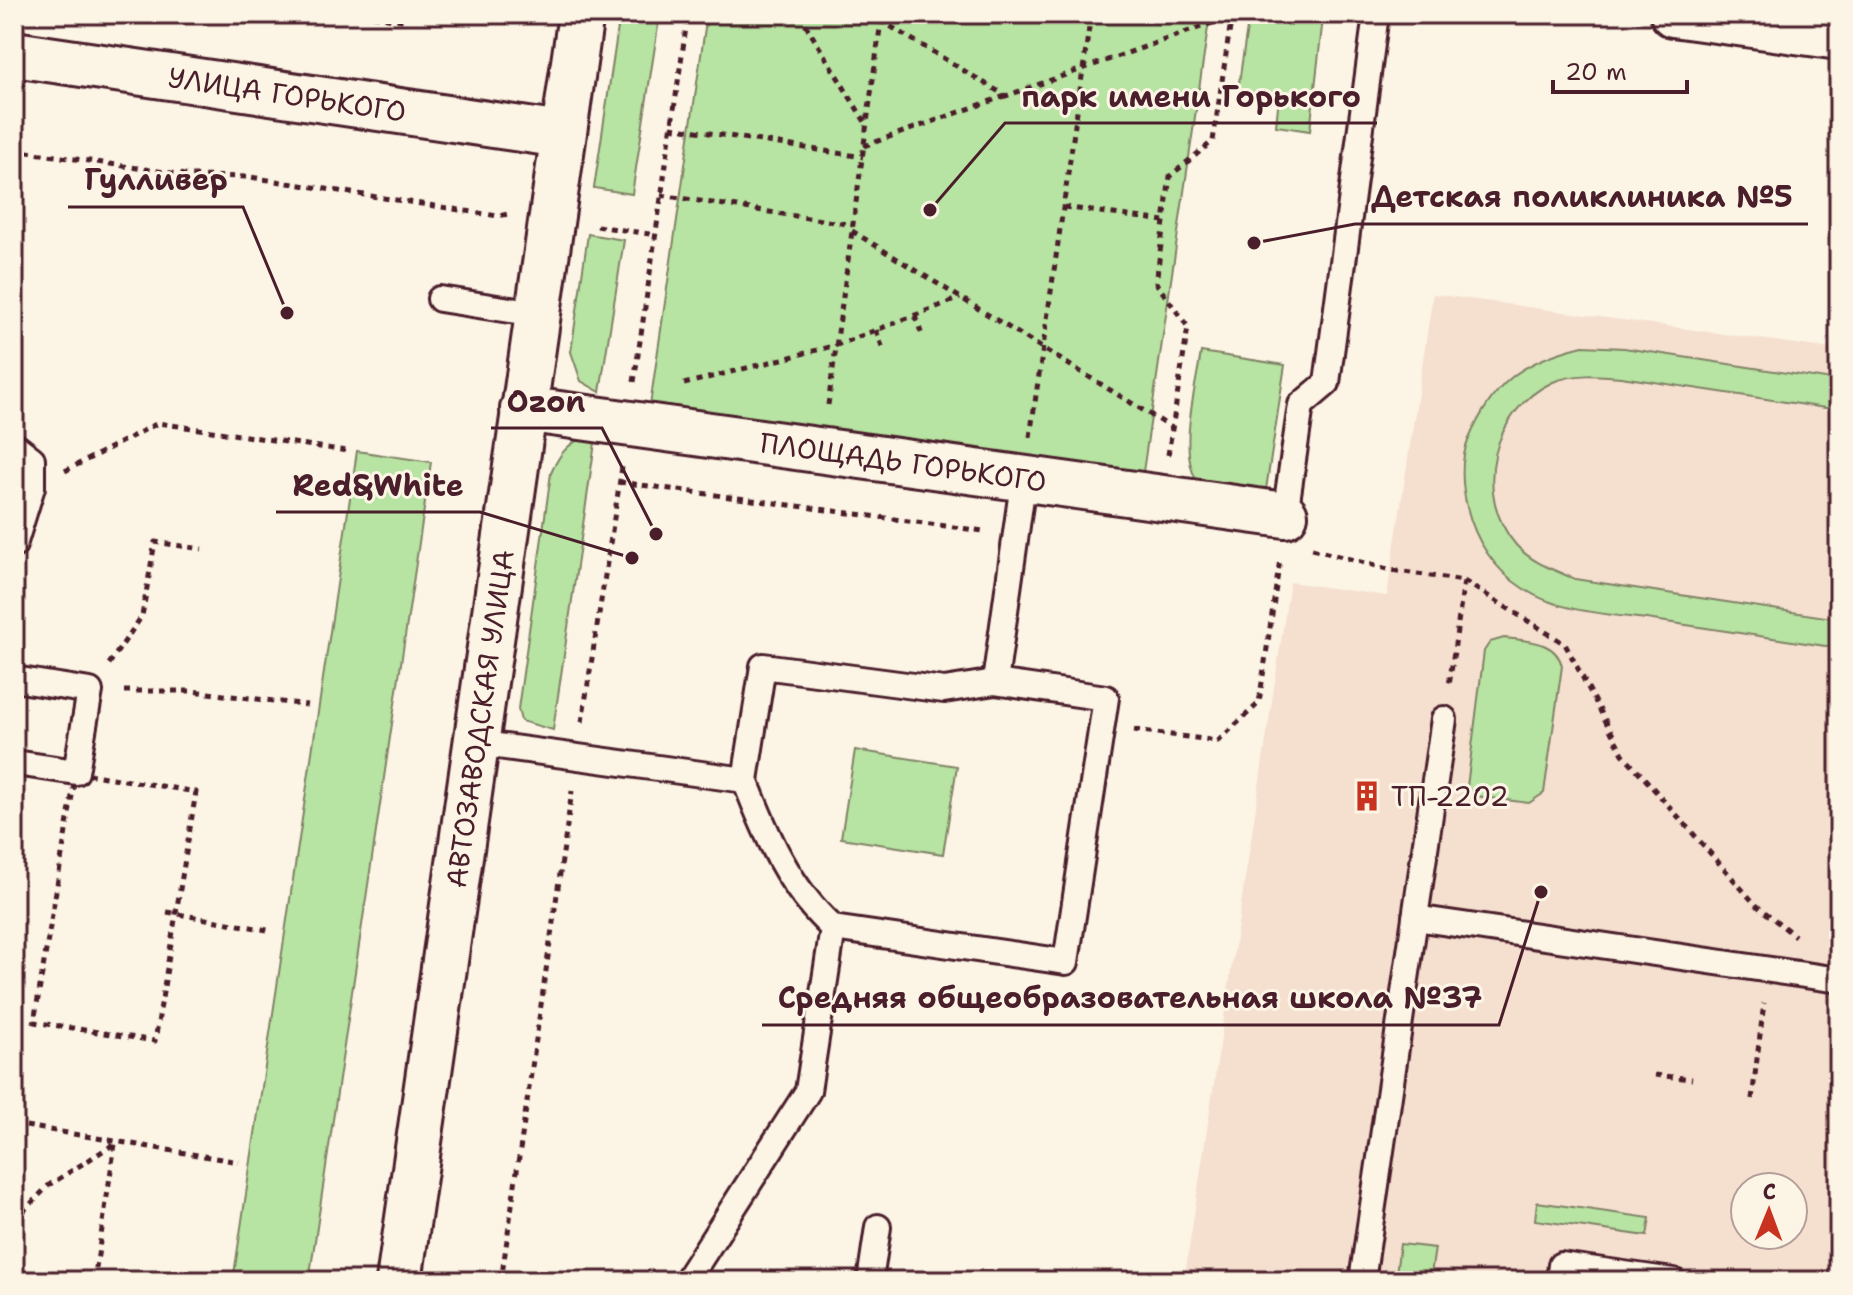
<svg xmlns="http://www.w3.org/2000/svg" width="1853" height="1295" font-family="'Shantell Sans',sans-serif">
  <rect width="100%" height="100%" fill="#fcf5e5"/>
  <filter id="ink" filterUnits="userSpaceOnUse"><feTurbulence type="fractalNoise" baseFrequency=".0125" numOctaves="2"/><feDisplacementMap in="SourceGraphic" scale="16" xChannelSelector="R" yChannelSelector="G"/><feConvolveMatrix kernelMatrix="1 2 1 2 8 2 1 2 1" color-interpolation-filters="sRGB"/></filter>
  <g filter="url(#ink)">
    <path fill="#f5dfcf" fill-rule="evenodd" d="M1433,294l406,56v931h-655l106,-699 97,14zM1745,1187h48v48h-48z"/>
    <g fill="#b7e4a2" stroke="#808266" stroke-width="2">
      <polygon points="620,14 660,14 632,194 594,188"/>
      <polygon points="707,14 1210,14 1143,472 650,405"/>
      <polygon points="1249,14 1331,14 1323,18 1310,131 1276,126 1279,96 1238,90"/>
      <polygon points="588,234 624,240 600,392 581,381 571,352"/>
      <path d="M1583,346l41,2 215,33v29l-218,-33c-23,-2 -46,-4 -68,5 -61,28 -81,112 -37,163 16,18 38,25 59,34l264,40v29c-62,-9 -124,-19 -186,-28 -42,-6 -93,-7 -129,-31 -30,-19 -49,-49 -57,-82 -5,-20 -7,-47 1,-66 25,-59 54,-80 115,-95z"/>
      <path d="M1201,352l84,13 -20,131 -65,-11c-24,-28 -4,-98 1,-133z"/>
      <path d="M596,436l-43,294 -32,-9 -3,-12 33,-236c9,-21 21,-36 45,-37z"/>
      <polygon points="357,451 431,462 309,1281 233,1281"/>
      <path d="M1504,638c22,3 52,2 58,28l-18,127 -15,10 -54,-7 -8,-9 17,-136 6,-9z"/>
      <polygon points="855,750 957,766 943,854 841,838"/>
      <polygon points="1537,1202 1650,1218 1647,1236 1535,1220"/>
      <polygon points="1400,1244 1435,1248 1430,1281 1395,1281"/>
    </g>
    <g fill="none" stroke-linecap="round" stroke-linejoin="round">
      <g stroke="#4a1f2b" stroke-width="30">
        <g id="lane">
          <polyline points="440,299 536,314"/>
          <polyline points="14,445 32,459 32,487 14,545"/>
          <polyline points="1285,515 1301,405 1327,383 1376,14"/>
          <polyline points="14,679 90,691 76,772 22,764"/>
          <polyline points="995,682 1024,476"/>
          <path d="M476,743l269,37c21,55 44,108 88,148"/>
          <polyline points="1415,918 1839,980"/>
          <polyline points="690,1275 808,1091 833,928 1066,962 1106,698 995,682 944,690 763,666 745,780"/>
          <polyline points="870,1281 878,1227"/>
          <polyline points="1362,1281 1444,719"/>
          <polyline points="1559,1281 1561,1265 1673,1281"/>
        </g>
      </g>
      <g stroke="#4a1f2b" stroke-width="50">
        <g id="street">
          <polyline points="1673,14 1839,37"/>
          <path id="s1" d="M14,54l548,81"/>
          <path id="s2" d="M523,409l762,106"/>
        </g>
      </g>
      <g stroke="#4a1f2b" stroke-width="50">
        <g id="secondary">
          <path id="s3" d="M399,1281l182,-1267"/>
        </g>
      </g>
      <g stroke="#4a1f2b" stroke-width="5" stroke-dasharray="6 6" stroke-linecap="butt">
        <polyline points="361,14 408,21"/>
        <polyline points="799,14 867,125"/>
        <polyline points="870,14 1006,96 1232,16"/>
        <polyline points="671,127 863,157"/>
        <polyline points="864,146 1005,96"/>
        <polyline points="14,150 192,176 250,177 498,216 508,214"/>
        <polyline points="661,195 853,225"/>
        <polyline points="1064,207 1164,221"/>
        <polyline points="597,226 656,235"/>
        <polyline points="852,231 1172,428"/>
        <polyline points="915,316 922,335"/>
        <polyline points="876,330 883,349"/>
        <polyline points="634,382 688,14"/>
        <polyline points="684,384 837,345 960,298"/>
        <polyline points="828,405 882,14"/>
        <polyline points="1030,437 1091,14"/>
        <polyline points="1168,455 1188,327 1156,283 1170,176 1213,141 1232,14"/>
        <polyline points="65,471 158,423 347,451"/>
        <polyline points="619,482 983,531"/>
        <polyline points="1312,549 1391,570 1464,581 1449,686"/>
        <polyline points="1464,581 1565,644 1623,754 1756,905 1795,936"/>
        <polyline points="109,664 142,616 155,542 202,549"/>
        <polyline points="124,691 191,691 307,705"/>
        <polyline points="582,722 622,467"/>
        <polyline points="1134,730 1218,741 1259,703 1280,559"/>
        <polygon points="76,772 196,792 155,1041 34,1022"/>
        <polyline points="167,912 273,931"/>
        <polyline points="1655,1075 1692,1079"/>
        <polyline points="1752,1099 1764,1003"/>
        <polyline points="14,1124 239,1162"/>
        <polyline points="14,1221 49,1185 114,1144"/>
        <polyline points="94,1281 115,1144"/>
        <polyline points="501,1281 572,791"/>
      </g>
      <use href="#lane" stroke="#fcf5e5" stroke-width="24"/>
      <use href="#street" stroke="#fcf5e5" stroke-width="44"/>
      <use href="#secondary" stroke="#fcf5e5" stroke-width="44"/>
    </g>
  </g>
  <defs>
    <g id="building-bare" transform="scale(2.4)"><path d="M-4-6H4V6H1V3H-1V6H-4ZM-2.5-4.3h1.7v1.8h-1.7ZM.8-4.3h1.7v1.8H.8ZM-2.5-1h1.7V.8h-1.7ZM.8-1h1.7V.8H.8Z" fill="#c8321e" stroke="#fcf5e5" stroke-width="2.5" paint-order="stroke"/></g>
  </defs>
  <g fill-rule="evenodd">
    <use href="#building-bare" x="1367" y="796"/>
  </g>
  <g text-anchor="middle" stroke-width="6" stroke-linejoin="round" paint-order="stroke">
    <g font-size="28" fill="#4a1f2b" stroke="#fcf5e5">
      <text dy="10" stroke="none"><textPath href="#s1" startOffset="276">УЛИЦА ГОРЬКОГО</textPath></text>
      <text dy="10" stroke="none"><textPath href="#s2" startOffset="384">ПЛОЩАДЬ ГОРЬКОГО</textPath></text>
      <text dy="10" stroke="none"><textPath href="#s3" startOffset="568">АВТОЗАВОДСКАЯ УЛИЦА</textPath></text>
    </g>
    <g font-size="28" fill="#4a1f2b" stroke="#fcf5e5" text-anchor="start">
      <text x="1391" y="806">ТП-2202</text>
    </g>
  </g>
  <path fill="none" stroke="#4a1f2b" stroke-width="3" d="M930 210L1005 123H1377M287 313L243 207H68M1254 243L1355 224H1808M656 534L602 428H491M632 558L480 512H276M1541 892L1499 1025H762"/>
  <g fill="#4a1f2b" stroke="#fcf5e5" stroke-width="3">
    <circle cx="930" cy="210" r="8"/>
    <circle cx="287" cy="313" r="8"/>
    <circle cx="1254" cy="243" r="8"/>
    <circle cx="656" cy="534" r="8"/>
    <circle cx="632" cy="558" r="8"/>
    <circle cx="1541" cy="892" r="8"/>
  </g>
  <g font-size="30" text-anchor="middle" font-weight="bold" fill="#4a1f2b" stroke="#fcf5e5" stroke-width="6" stroke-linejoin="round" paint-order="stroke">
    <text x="1191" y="107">парк имени Горького</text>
    <text x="156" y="190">Гулливер</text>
    <text x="1582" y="207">Детская поликлиника №5</text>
    <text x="546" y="412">Ozon</text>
    <text x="378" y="496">Red&amp;White</text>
    <text x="1130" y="1008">Средняя общеобразовательная школа №37</text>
  </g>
  <rect width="1853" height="1295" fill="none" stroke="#fcf5e5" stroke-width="48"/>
  <rect x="24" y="24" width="1805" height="1247" fill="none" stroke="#4a1f2b" stroke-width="3" filter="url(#ink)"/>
  <g transform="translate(1769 1211) rotate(1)"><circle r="38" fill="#fcf5e5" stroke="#b59f9b" stroke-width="2"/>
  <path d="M0-6L14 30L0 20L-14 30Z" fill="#c8321e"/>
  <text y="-12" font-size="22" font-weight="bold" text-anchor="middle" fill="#4a1f2b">С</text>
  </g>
  <path d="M1553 80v12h134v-12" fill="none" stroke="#4a1f2b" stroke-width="4"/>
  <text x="1565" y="80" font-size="24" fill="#4a1f2b" stroke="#fcf5e5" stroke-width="6" paint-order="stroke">20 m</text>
</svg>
